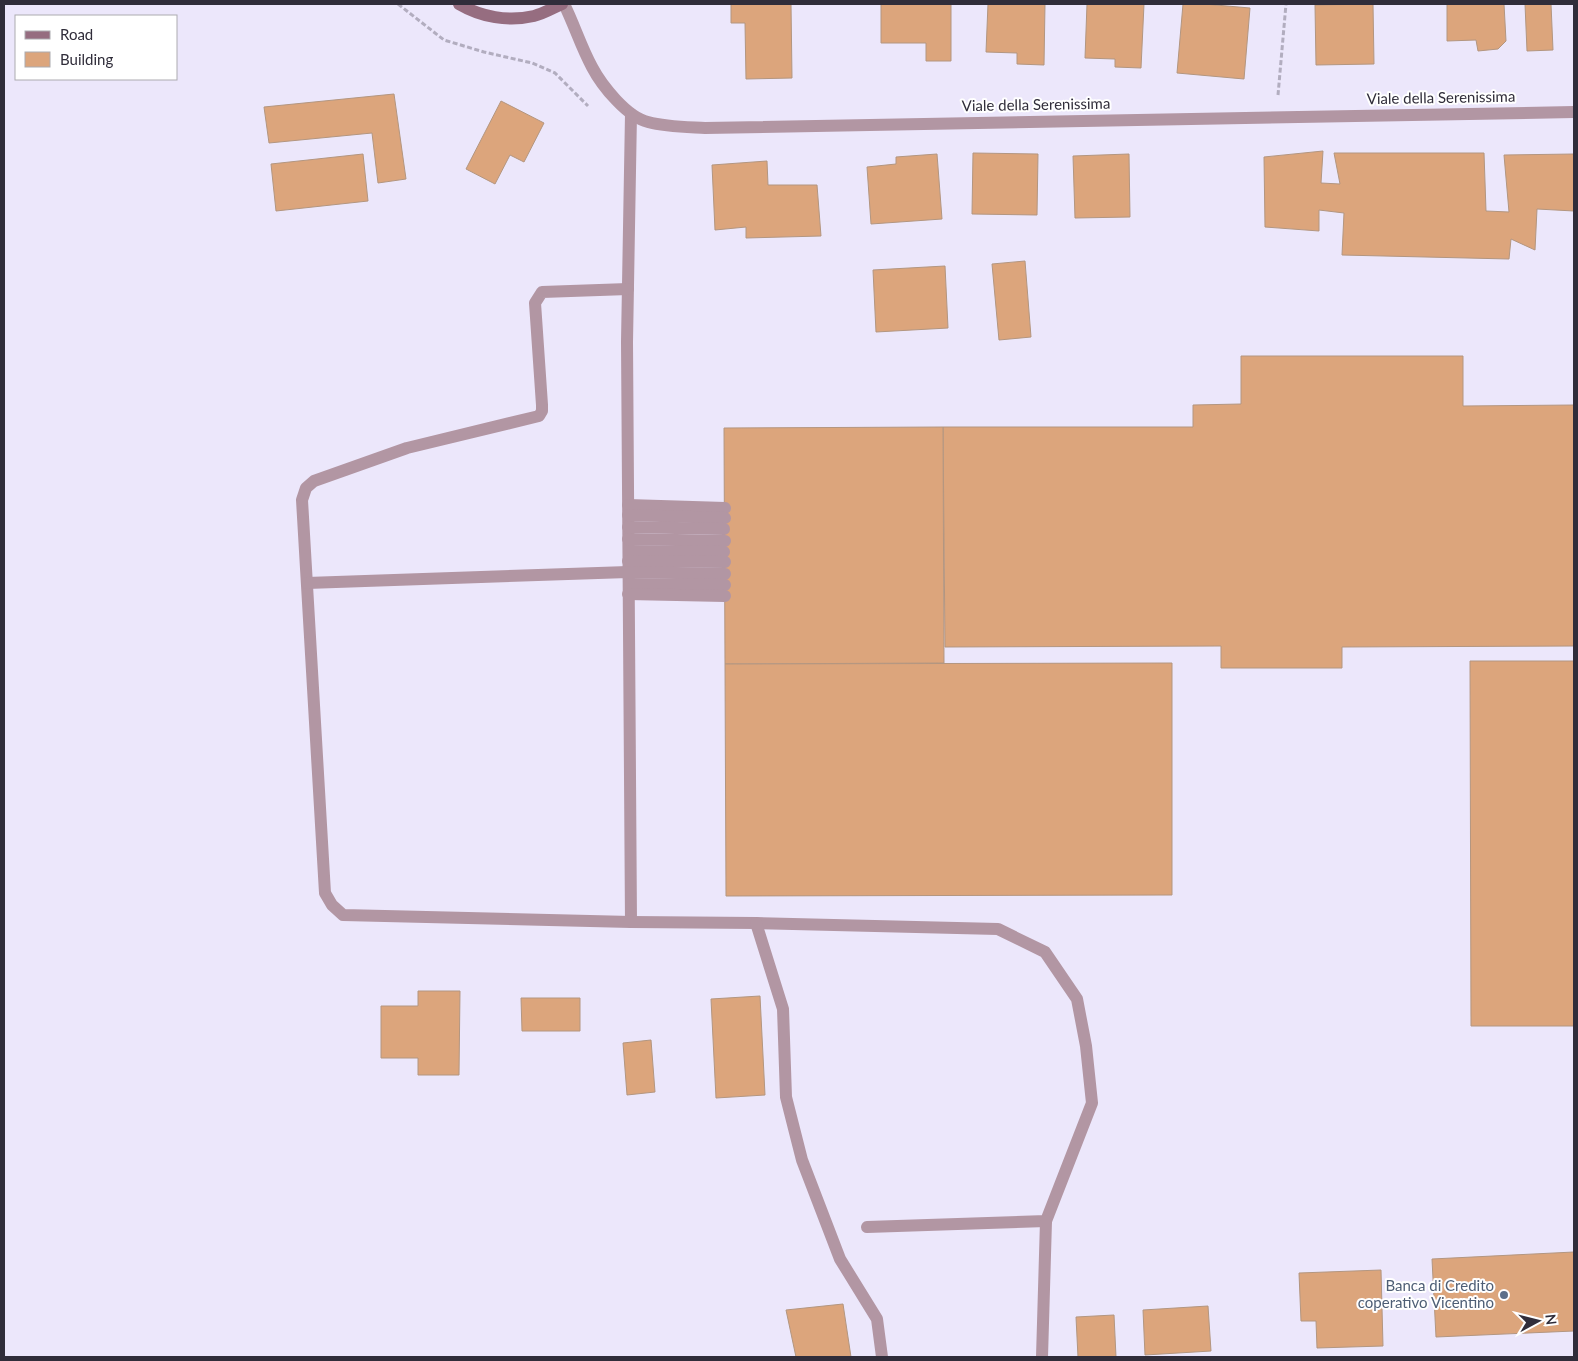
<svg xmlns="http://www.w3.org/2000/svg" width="1578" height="1361" font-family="Lato,sans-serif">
  <rect width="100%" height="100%" fill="#ece7fb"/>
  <g fill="#dca57c" stroke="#b39680">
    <polygon points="731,4 791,4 792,78 746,79 745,23 731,23"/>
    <polygon points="881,4 951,4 951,61 926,61 926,43 881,43"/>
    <polygon points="988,4 1045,4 1044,65 1017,64 1017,53 986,52"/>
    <polygon points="1087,4 1144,4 1141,68 1115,67 1115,59 1085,58"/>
    <polygon points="1183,4 1204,4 1250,8 1244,79 1177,73"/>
    <polygon points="1373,4 1374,64 1316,65 1315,5"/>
    <polygon points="1447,4 1504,4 1506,41 1498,49 1478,51 1476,40 1447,41"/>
    <polygon points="1525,4 1551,4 1553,50 1527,51"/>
    <polygon points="394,94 406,179 378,183 372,133 269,143 264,107"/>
    <polygon points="501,101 544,123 524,162 510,155 495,184 466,169"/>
    <polygon points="1323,151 1321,183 1340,184 1334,153 1484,153 1486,211 1509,212 1504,155 1574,154 1574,211 1537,209 1535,250 1511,239 1509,259 1342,255 1344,213 1319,210 1319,231 1265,227 1264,157"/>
    <polygon points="973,153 1038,154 1037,215 972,214"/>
    <polygon points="363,154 368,201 276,211 271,164"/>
    <polygon points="937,154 942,219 871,224 867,167 896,164 896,157"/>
    <polygon points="1129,154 1130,217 1075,218 1073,156"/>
    <polygon points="767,161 768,185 817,185 821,236 746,238 746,227 715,230 712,165"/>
    <polygon points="1025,261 1031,337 999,340 992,264"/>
    <polygon points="945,266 948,328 876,332 873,270"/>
    <polygon points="1241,356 1463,356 1463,406 1574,405 1574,646 1342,647 1342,668 1221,668 1221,646 945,647 943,427 1193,427 1193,405 1241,404"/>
    <polygon points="943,427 944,663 725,664 724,428"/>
    <polygon points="1470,661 1574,661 1574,1026 1471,1026"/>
    <polygon points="1172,663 1172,895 726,896 725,664"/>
    <polygon points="418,991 460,991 459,1075 418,1075 418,1058 381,1058 381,1006 418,1006"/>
    <polygon points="760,996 765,1095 716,1098 711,999"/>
    <polygon points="521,998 580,998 580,1031 522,1031"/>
    <polygon points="651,1040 655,1092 627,1095 623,1043"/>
    <polygon points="1574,1252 1574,1331 1436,1337 1432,1259"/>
    <polygon points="1381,1270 1383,1346 1317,1348 1316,1321 1301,1321 1299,1273"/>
    <polygon points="843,1304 851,1357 796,1357 786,1310"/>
    <polygon points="1208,1306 1211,1351 1145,1355 1143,1310"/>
    <polygon points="1114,1315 1116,1357 1078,1357 1076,1317"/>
  </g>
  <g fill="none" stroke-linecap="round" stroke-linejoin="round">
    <g stroke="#b2adbf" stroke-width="3" stroke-dasharray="5 2.5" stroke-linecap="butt">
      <polyline points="398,4 444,40 484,52 532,63 555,73 588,106"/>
      <polyline points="1278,95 1286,4"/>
    </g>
    <g stroke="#b296a3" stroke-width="12">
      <polyline points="631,114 627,342 631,922"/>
      <polyline points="628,289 542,292 535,303 542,405 542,411 539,416 407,448 314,481 306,488 302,500 325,893 332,905 343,915 631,922 756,923 998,929 1045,952 1077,999 1086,1046 1092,1103 1046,1221 867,1227"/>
      <polyline points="628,505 725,508"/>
      <polyline points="628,515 725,518"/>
      <polyline points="628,527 724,529"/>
      <polyline points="628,539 725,541"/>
      <polyline points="629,551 724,552"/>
      <polyline points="628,561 725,562"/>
      <polyline points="307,583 628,572 725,574"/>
      <polyline points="629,584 725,585"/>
      <polyline points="628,594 725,596"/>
      <polyline points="756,923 783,1009 786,1097 802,1160 840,1259 877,1319 882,1357"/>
      <polyline points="1042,1357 1046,1221"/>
    </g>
    <path stroke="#b296a3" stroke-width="12" d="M564,4c10,20 17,43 28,63 10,19 35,50 56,55 18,5 38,5 57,6l869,-16"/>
    <path stroke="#966d80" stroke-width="12" d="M459,4c22,13 49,18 75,12 9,-2 19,-8 28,-12"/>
  </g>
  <circle fill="#5c6f8a" stroke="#fff" stroke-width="2" cx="1504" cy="1295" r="5"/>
  <g text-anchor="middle" stroke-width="4" stroke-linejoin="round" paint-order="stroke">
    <g font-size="15" fill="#302d3a" stroke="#fff">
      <text transform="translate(1441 98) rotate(-1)" y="5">Viale della Serenissima</text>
      <text transform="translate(1036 105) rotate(-1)" y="5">Viale della Serenissima</text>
    </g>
    <g font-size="15" fill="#4e5e75" stroke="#fff" text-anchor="end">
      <text x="1494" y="1291">Banca di Credito<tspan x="1494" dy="17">coperativo Vicentino</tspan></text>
    </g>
  </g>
  <rect width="1578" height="1361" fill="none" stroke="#302d3a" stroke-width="10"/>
  <rect x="15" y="15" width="162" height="65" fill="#ffffff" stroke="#acabb0"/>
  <rect x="25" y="31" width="25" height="8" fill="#966d80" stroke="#acabb0"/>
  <text x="60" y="40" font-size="15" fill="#302d3a">Road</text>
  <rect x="25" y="52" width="25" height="15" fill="#dca57c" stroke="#acabb0"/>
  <text x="60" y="65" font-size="15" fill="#302d3a">Building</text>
  <g transform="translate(1538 1321) rotate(83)" stroke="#ffffff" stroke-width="4" paint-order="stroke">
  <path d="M0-4L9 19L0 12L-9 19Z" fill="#302d3a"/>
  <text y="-8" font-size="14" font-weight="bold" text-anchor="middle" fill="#302d3a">N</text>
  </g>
</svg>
